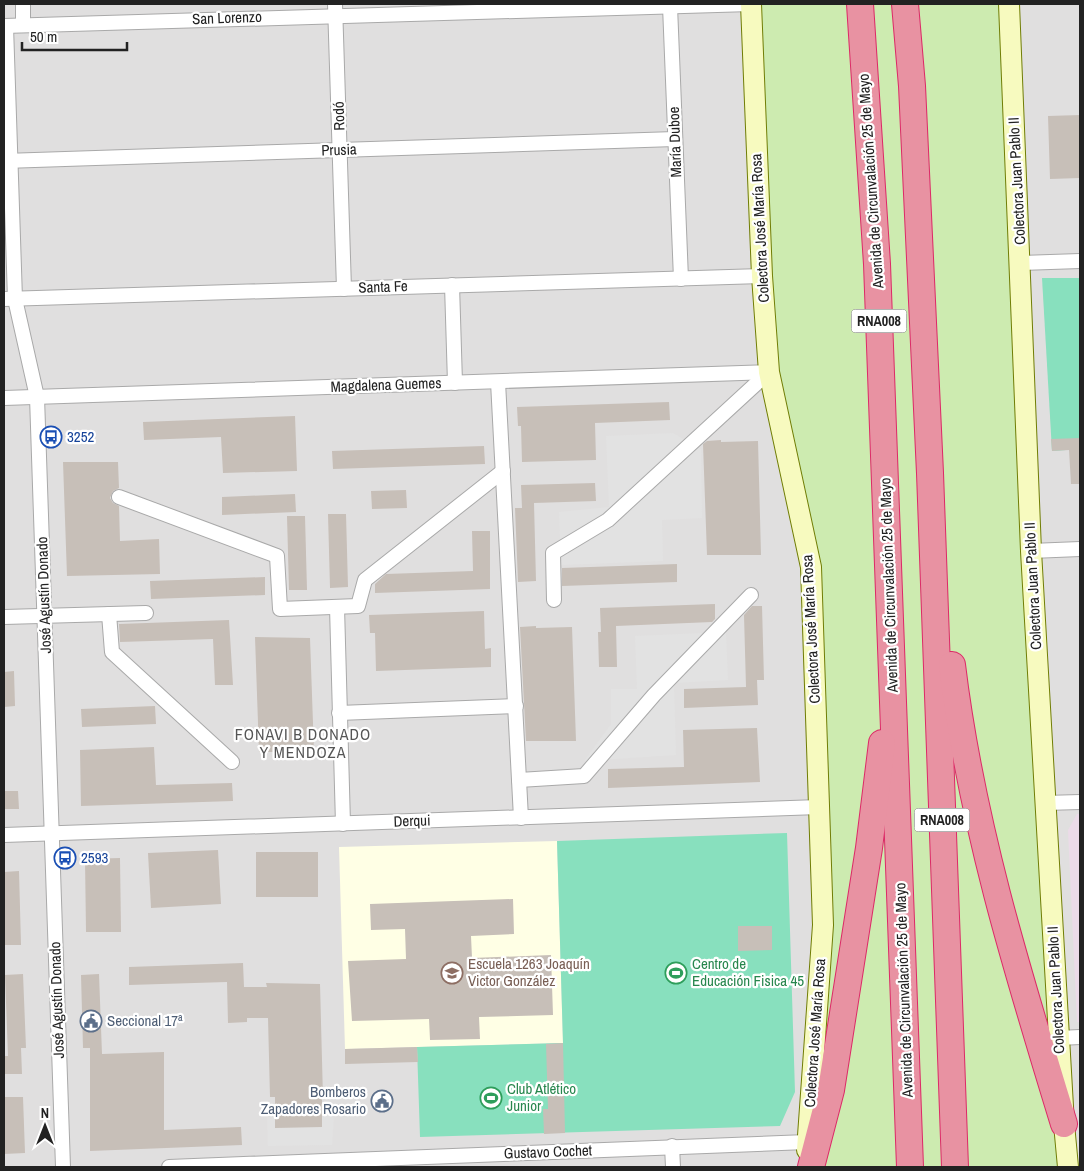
<svg xmlns="http://www.w3.org/2000/svg" width="1084" height="1171" font-family="'Archivo Narrow',sans-serif">
  <rect width="100%" height="100%" fill="#f2efe9"/>
  <rect fill="#e0dfdf" x="4" y="4" width="1076" height="1163"/>
  <polygon fill="#ebdbe8" points="1077,814 1080,814 1080,1022 1077,1022 1068,830"/>
  <polygon fill="#ffffe5" points="557,841 563,1043 345,1049 339,847"/>
  <polygon fill="#cdebb0" points="751,4 1009,4 1068,1167 806,1167 823,925 811,567 769,372"/>
  <g fill="#88e0be">
    <polygon points="1042,278 1080,278 1080,449 1052,451"/>
    <polygon points="787,833 795,1092 780,1126 420,1137 417,1047 563,1043 557,841"/>
  </g>
  <g fill="#e2e2e2">
    <polygon points="673,433 701,449 702,518 662,520 663,561 561,565 559,512 609,507 606,436"/>
    <polygon points="726,632 728,680 674,683 676,755 584,761 611,724 611,689 637,689 635,636"/>
    <polygon points="334,1115 332,1145 268,1146 267,1117"/>
  </g>
  <g fill="#c7bfb8">
    <polygon points="1080,115 1080,178 1050,179 1048,116"/>
    <polygon points="669,402 670,420 595,423 596,460 522,462 521,426 518,426 517,407"/>
    <polygon points="295,416 297,471 223,473 221,437 144,440 143,422"/>
    <polygon points="1080,438 1080,484 1071,484 1069,450 1052,451 1051,439"/>
    <polygon points="721,440 721,442 758,441 761,555 707,555 703,444 707,441"/>
    <polygon points="484,446 485,464 333,469 332,451"/>
    <polygon points="63,462 118,462 119,488 113,491 110,498 113,503 119,506 120,541 159,539 160,574 67,576"/>
    <polygon points="595,483 596,501 534,503 536,581 518,582 515,508 522,508 521,485"/>
    <polygon points="406,490 407,508 372,509 371,491"/>
    <polygon points="295,494 296,512 222,515 222,497"/>
    <polygon points="328,514 346,514 348,587 330,588"/>
    <polygon points="287,516 305,516 307,590 289,590"/>
    <polygon points="472,531 490,531 490,589 375,593 375,584 386,574 473,571"/>
    <polygon points="677,564 677,582 562,586 562,568"/>
    <polygon points="265,577 265,595 151,599 150,581"/>
    <polygon points="715,604 715,619 712,622 616,626 617,667 599,667 598,632 601,632 600,608"/>
    <polygon points="752,606 762,606 764,680 757,680 758,705 684,708 684,689 746,687 744,615"/>
    <polygon points="484,611 485,649 491,648 491,667 376,671 375,633 370,633 369,615"/>
    <polygon points="229,620 233,685 215,685 213,639 120,642 119,624"/>
    <polygon points="536,626 536,628 572,627 576,741 526,741 520,627"/>
    <polygon points="255,637 310,638 314,752 259,752"/>
    <polygon points="14,671 15,706 4,707 4,672"/>
    <polygon points="155,706 156,724 82,727 81,709"/>
    <polygon points="757,728 760,782 608,788 608,769 684,767 683,730"/>
    <polygon points="154,747 156,785 232,783 233,801 81,806 80,750"/>
    <polygon points="4,791 18,791 19,809 4,809"/>
    <polygon points="218,850 221,904 151,908 148,853"/>
    <rect x="256" y="852" width="62" height="45"/>
    <polygon points="120,858 121,932 86,932 85,859"/>
    <polygon points="19,871 21,945 4,945 4,872"/>
    <polygon points="513,899 514,934 471,936 472,958 551,955 553,1015 479,1017 480,1039 430,1040 429,1019 352,1021 348,961 406,959 405,929 371,930 370,904"/>
    <polygon points="738,926 772,926 772,950 738,951"/>
    <polygon points="243,963 244,987 267,987 266,983 320,984 323,1098 322,1098 322,1127 275,1128 275,1097 270,1097 268,1018 247,1018 247,1022 228,1023 227,982 129,985 129,967"/>
    <polygon points="23,974 26,1048 21,1048 22,1074 4,1074 4,1056 8,1056 5,975"/>
    <polygon points="99,974 102,1054 164,1052 164,1130 241,1127 242,1145 90,1151 90,1048 83,1048 81,975"/>
    <polygon points="563,1043 565,1133 544,1134 543,1109 548,1109 546,1044"/>
    <polygon points="417,1047 418,1062 345,1064 345,1049"/>
    <polygon points="4,1097 23,1097 25,1153 4,1154"/>
  </g>
  <g fill="none" stroke-linecap="round" stroke-linejoin="round">
    <g stroke="#a9a9a9" stroke-width="16">
      <g id="street">
        <polyline points="23,4 23,24"/>
        <polyline points="335,4 344,289"/>
        <polyline points="670,6 681,279"/>
        <polyline points="4,26 751,4"/>
        <polyline points="6,26 15,299 37,397 63,1167"/>
        <polyline points="4,161 675,139"/>
        <polyline points="1021,263 1080,261"/>
        <polyline points="452,285 455,383"/>
        <polyline points="4,299 762,276"/>
        <polyline points="498,382 521,818"/>
        <polyline points="4,398 769,372"/>
        <polyline points="119,497 277,556 280,609 358,606 365,580 503,471"/>
        <polyline points="1031,551 1080,549"/>
        <polyline points="554,600 553,553 608,520 769,372"/>
        <polyline points="337,607 343,824"/>
        <polyline points="109,614 112,652 232,762"/>
        <polyline points="4,617 146,613"/>
        <polyline points="339,713 516,706"/>
        <polyline points="519,780 584,776 654,695 751,595"/>
        <polyline points="1045,803 1080,802"/>
        <polyline points="4,835 819,807"/>
        <polyline points="1059,1038 1080,1037"/>
        <polyline points="672,1146 673,1167"/>
        <polyline points="169,1167 807,1142"/>
      </g>
    </g>
    <g stroke="#707d05" stroke-width="22">
      <g id="secondary">
        <polyline points="751,4 762,276 769,372 811,567 823,925 807,1150"/>
        <polyline points="1009,4 1031,551 1064,1124 1068,1167"/>
      </g>
    </g>
    <g stroke="#dc2a67" stroke-width="28">
      <g id="highway">
        <polyline points="860,4 877,264 910,1167"/>
        <polyline points="905,4 912,86 930,473 955,1167"/>
        <path d="M952,665c19,157 66,309 112,459"/>
        <polyline points="811,1167 831,1090 869,848 882,743"/>
      </g>
    </g>
    <use href="#street" stroke="#fff" stroke-width="14"/>
    <use href="#secondary" stroke="#f7fabf" stroke-width="20"/>
    <use href="#highway" stroke="#e892a2" stroke-width="26"/>
  </g>
  <defs>
    <g id="bus-ring" transform="scale(1.125)"><circle r="9.5" fill="#fff" stroke="#1a4fb4" stroke-width="1.5"/><path d="M-5-6H5V4H4V6H2V4H-2V6H-4V4H-5ZM-3.5-4V0h7V-4ZM-3.5 1.2v1.5H-2V1.2ZM2 1.2v1.5H3.5V1.2Z" fill="#1a4fb4"/></g>
    <g id="school-ring" transform="scale(1.125)"><circle r="9.5" fill="#fff" stroke="#8d6e63" stroke-width="1.5"/><path d="M0-5L7-2L0 1L-7-2ZM-4 1L0 2.5L4 1V4Q0 6-4 4Z" fill="#8d6e63"/></g>
    <g id="stadium-ring" transform="scale(1.125)"><circle r="9.5" fill="#fff" stroke="#2e9e5b" stroke-width="1.5"/><path d="M0-5a6.5 5 0 1 0 0 10a6.5 5 0 1 0 0-10ZM-3.5-1.8h7v3.6h-7Z" fill="#2e9e5b"/></g>
    <g id="civic-ring" transform="scale(1.125)"><circle r="9.5" fill="#fff" stroke="#5c6f8a" stroke-width="1.5"/><path d="M-.6-6.5H3V-4.5H.6V-3L4-1V1h2V6H-6V1h2V-1L-.6-3ZM-1.2 2.5V6h2.4V2.5Z" fill="#5c6f8a"/></g>
  </defs>
  <g fill-rule="evenodd">
    <use href="#bus-ring" x="51" y="437"/>
    <use href="#bus-ring" x="65" y="858"/>
    <use href="#school-ring" x="452" y="973"/>
    <use href="#stadium-ring" x="676" y="973"/>
    <use href="#civic-ring" x="91" y="1021"/>
    <use href="#stadium-ring" x="491" y="1098"/>
    <use href="#civic-ring" x="382" y="1101"/>
  </g>
  <g text-anchor="middle" stroke-width="4.5" stroke-linejoin="round" paint-order="stroke">
    <g fill="#fff" stroke="#646464" stroke-width="1">
      <rect x="851.5" y="309.5" width="55" height="23" rx="4"/>
      <rect x="914.5" y="808.5" width="55" height="23" rx="4"/>
    </g>
    <g font-size="14" font-weight="bold" fill="#222">
      <text x="879" y="326">RNA008</text>
      <text x="942" y="825">RNA008</text>
    </g>
    <g font-size="15" fill="#222" stroke="#fff">
      <text transform="translate(227 18) rotate(-2)" y="5">San Lorenzo</text>
      <text transform="translate(339 116) rotate(-92)" y="5">Rodó</text>
      <text transform="translate(675 142) rotate(-92)" y="5">María Duboe</text>
      <text transform="translate(339 150) rotate(-2)" y="5">Prusia</text>
      <text transform="translate(871 181) rotate(-94)" y="5">Avenida de Circunvalación 25 de Mayo</text>
      <text transform="translate(1017 181) rotate(-93)" y="5">Colectora Juan Pablo II</text>
      <text transform="translate(760 228) rotate(-93)" y="5">Colectora José María Rosa</text>
      <text transform="translate(383 287) rotate(-2)" y="5">Santa Fe</text>
      <text transform="translate(386 385) rotate(-2)" y="5">Magdalena Guemes</text>
      <text transform="translate(889 585) rotate(-92)" y="5">Avenida de Circunvalación 25 de Mayo</text>
      <text transform="translate(1033 586) rotate(-93)" y="5">Colectora Juan Pablo II</text>
      <text transform="translate(44 595) rotate(-92)" y="5">José Agustín Donado</text>
      <text transform="translate(811 629) rotate(-93)" y="5">Colectora José María Rosa</text>
      <text transform="translate(412 821) rotate(-2)" y="5">Derqui</text>
      <text transform="translate(904 990) rotate(-92)" y="5">Avenida de Circunvalación 25 de Mayo</text>
      <text transform="translate(1056 990) rotate(-93)" y="5">Colectora Juan Pablo II</text>
      <text transform="translate(57 1000) rotate(-92)" y="5">José Agustín Donado</text>
      <text transform="translate(815 1033) rotate(-86)" y="5">Colectora José María Rosa</text>
      <text transform="translate(548 1152) rotate(-2)" y="5">Gustavo Cochet</text>
    </g>
    <g font-size="15" fill="#164399" stroke="#fff" text-anchor="start">
      <text x="67" y="442">3252</text>
      <text x="81" y="863">2593</text>
    </g>
    <g font-size="15" fill="#785e54" stroke="#fff" text-anchor="start">
      <text x="468" y="969">Escuela 1263 Joaquín<tspan x="468" dy="17">Victor González</tspan></text>
    </g>
    <g font-size="15" fill="#27864d" stroke="#fff" text-anchor="start">
      <text x="692" y="969">Centro de<tspan x="692" dy="17">Educación Fisica 45</tspan></text>
      <text x="507" y="1094">Club Atlético<tspan x="507" dy="17">Junior</tspan></text>
    </g>
    <g font-size="15" fill="#4e5e75" stroke="#fff" text-anchor="start">
      <text x="107" y="1026">Seccional 17ª</text>
      <text x="366" y="1097" text-anchor="end">Bomberos<tspan x="366" dy="17">Zapadores Rosario</tspan></text>
    </g>
    <g font-size="16" letter-spacing="1" fill="#555" stroke="#fff">
      <text x="303" y="740">FONAVI B DONADO<tspan x="303" dy="18">Y MENDOZA</tspan></text>
    </g>
  </g>
  <rect width="1084" height="1171" fill="none" stroke="#222222" stroke-width="10"/>
  <g transform="translate(45 1126)" stroke="#ffffff" stroke-width="4" paint-order="stroke">
  <path d="M0-4L9 19L0 12L-9 19Z" fill="#222222"/>
  <text y="-8" font-size="14" font-weight="bold" text-anchor="middle" fill="#222222">N</text>
  </g>
  <path d="M22 42v8h105v-8" fill="none" stroke="#222222" stroke-width="2.5"/>
  <text x="30" y="42" font-size="15" fill="#222222" stroke="#ffffff" stroke-width="4" paint-order="stroke">50 m</text>
</svg>
